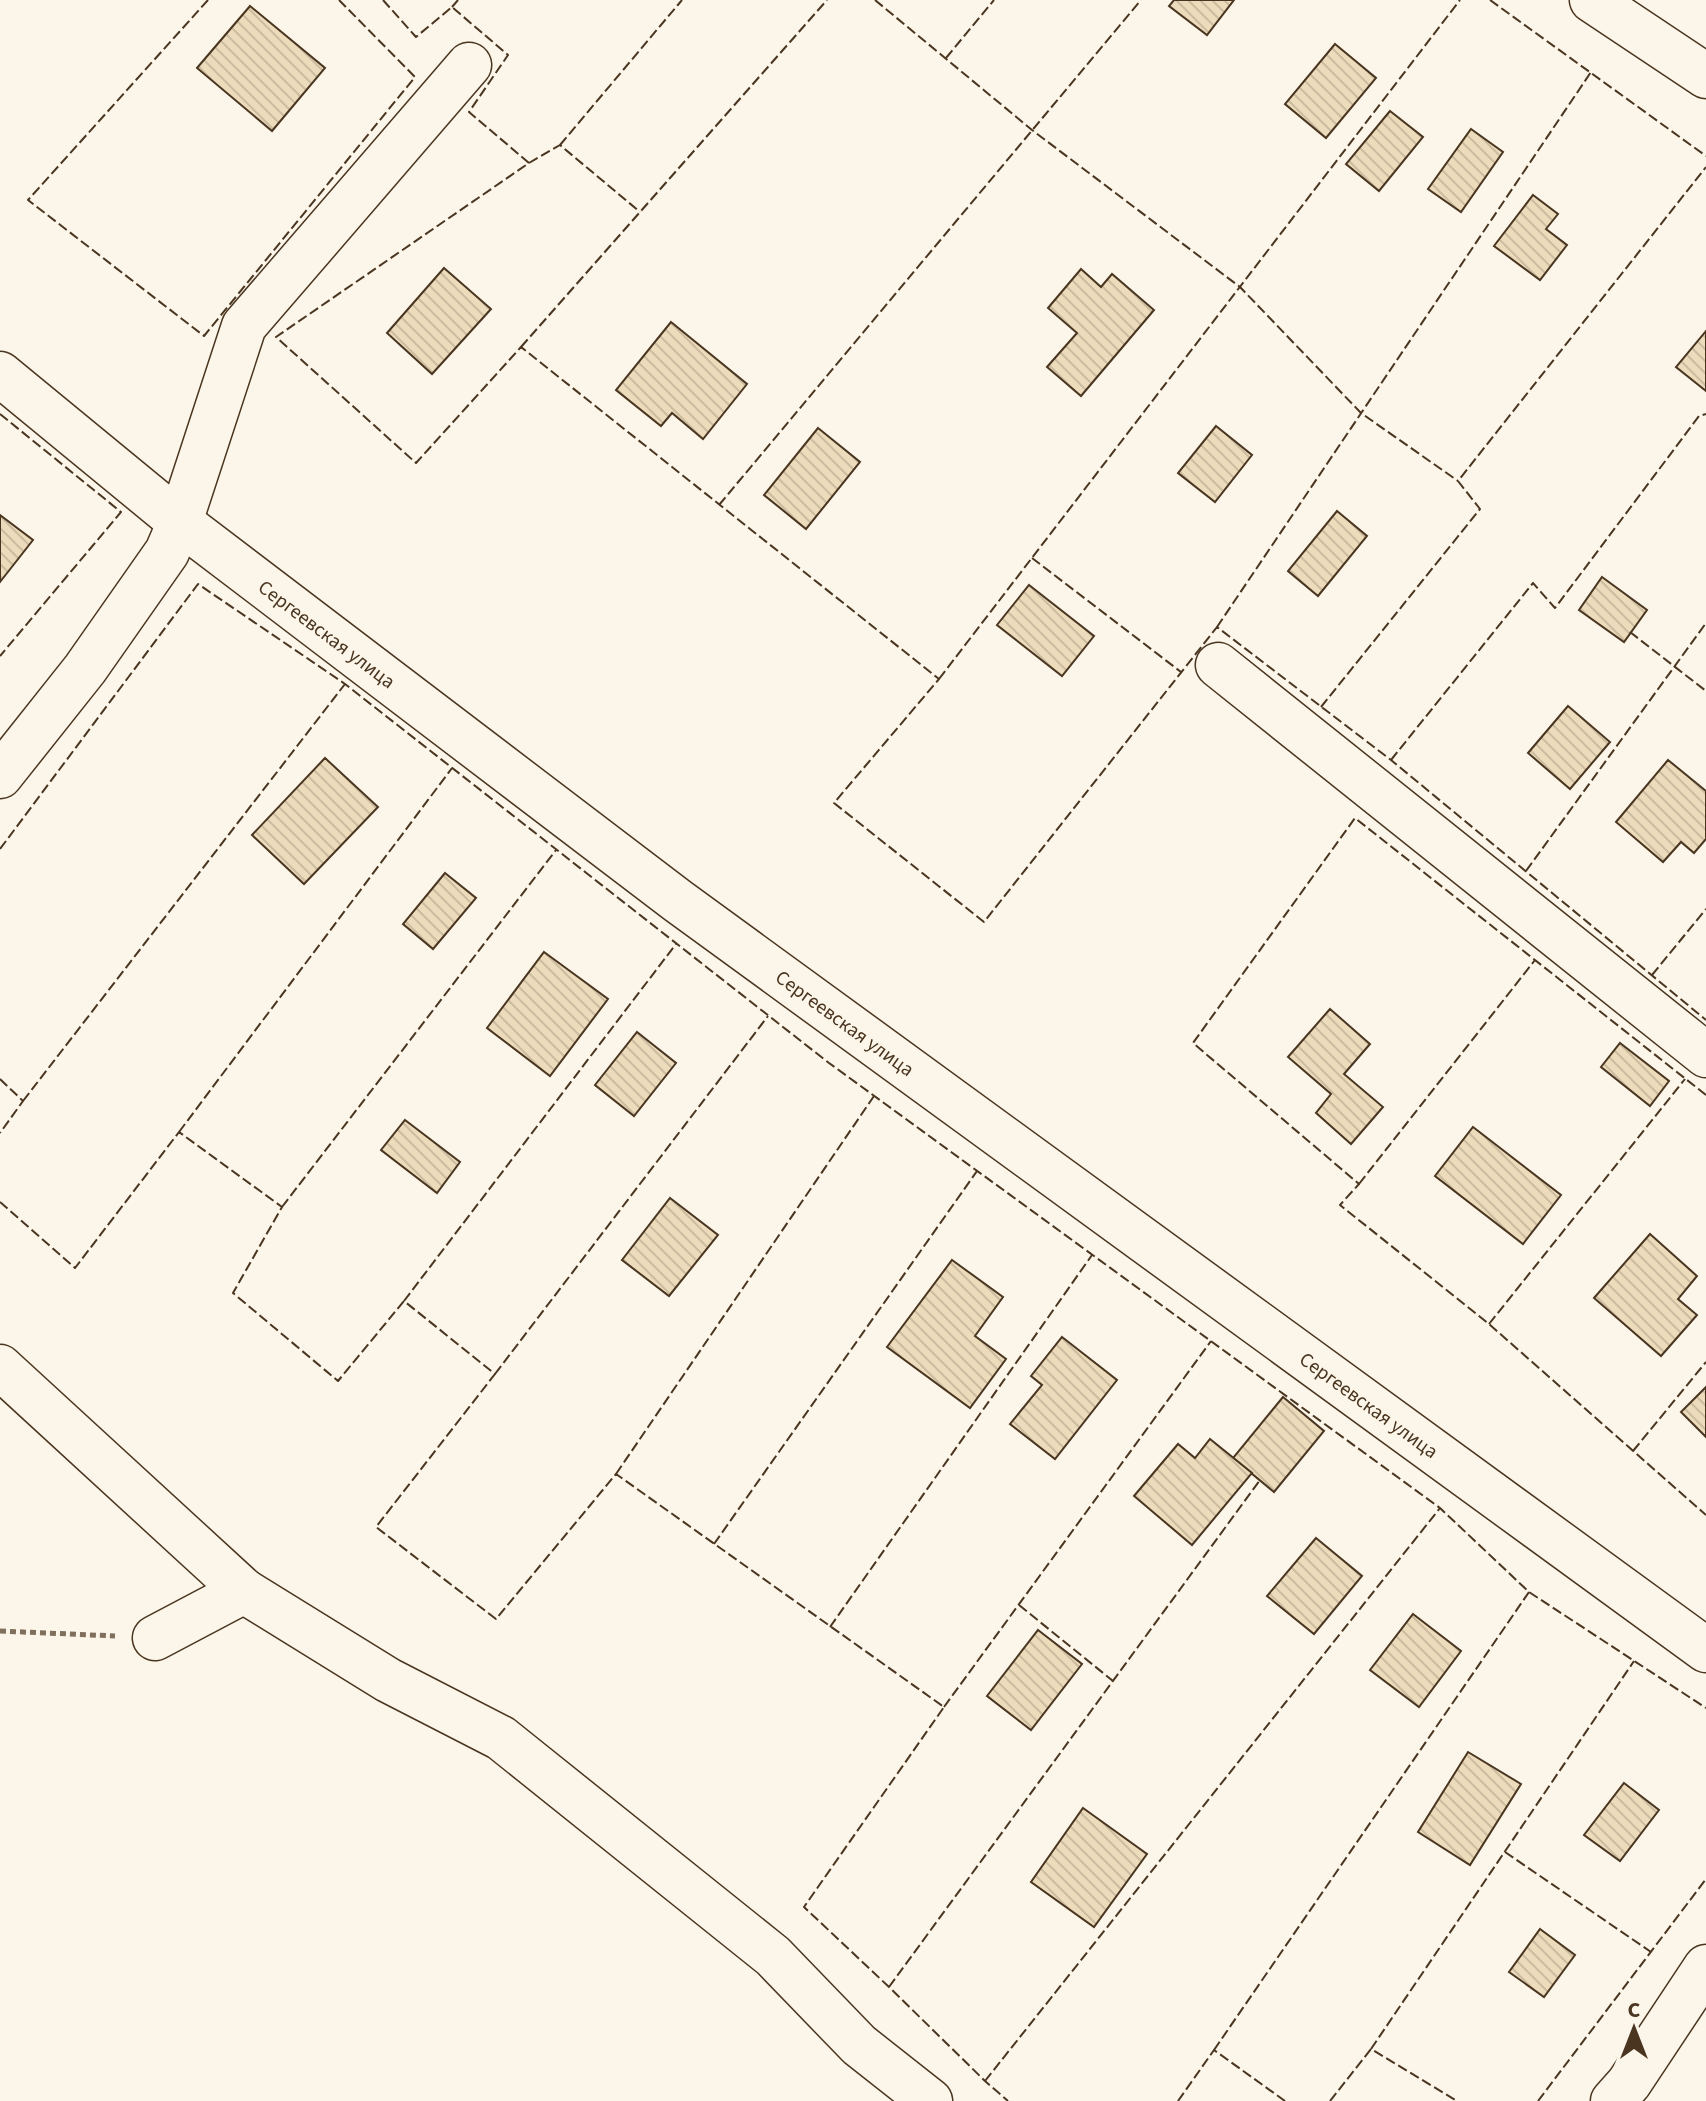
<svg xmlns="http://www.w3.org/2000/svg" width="1706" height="2101" font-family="'Source Sans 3',sans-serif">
  <defs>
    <pattern id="building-back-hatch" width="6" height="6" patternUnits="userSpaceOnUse" patternTransform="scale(2)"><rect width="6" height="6" fill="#ecdcbc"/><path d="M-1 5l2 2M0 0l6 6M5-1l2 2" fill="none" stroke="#ccbda1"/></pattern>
  </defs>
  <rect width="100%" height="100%" fill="#fbf6e9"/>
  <g fill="url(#building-back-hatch)" stroke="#4a3520" stroke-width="2">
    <polygon points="1174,0 1234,0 1207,35 1169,6"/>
    <polygon points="250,6 325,68 272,131 197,68"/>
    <polygon points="1335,44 1376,78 1326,138 1285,104"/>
    <polygon points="1390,111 1423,137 1379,191 1346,164"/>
    <polygon points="1471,129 1503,152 1461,212 1428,189"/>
    <polygon points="1533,195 1558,214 1546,229 1567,245 1540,280 1494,246"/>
    <polygon points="444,268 491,309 432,374 387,333"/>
    <polygon points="1081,269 1101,287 1112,274 1154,310 1081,396 1047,367 1077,333 1048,308"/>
    <polygon points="671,322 747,384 703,439 672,413 661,426 616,390"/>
    <polygon points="1706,331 1706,391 1676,367"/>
    <polygon points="1216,426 1252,455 1215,502 1178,473"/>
    <polygon points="818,428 860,462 806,529 764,495"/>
    <polygon points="1337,511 1367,536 1318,596 1288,571"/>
    <polygon points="0,515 33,540 0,582"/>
    <polygon points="1602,577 1647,610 1624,642 1579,610"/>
    <polygon points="1029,585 1094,636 1062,676 997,625"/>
    <polygon points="1568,706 1610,742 1570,789 1528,753"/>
    <polygon points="325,758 378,807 304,884 252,835"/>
    <polygon points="1668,760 1706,791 1706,839 1694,853 1681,842 1663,862 1616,822"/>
    <polygon points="445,873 476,898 433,949 403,924"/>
    <polygon points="544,952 608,999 550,1076 487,1028"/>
    <polygon points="1330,1009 1370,1044 1344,1074 1383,1107 1351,1144 1316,1113 1331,1094 1288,1057"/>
    <polygon points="637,1032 676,1063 634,1116 595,1085"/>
    <polygon points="1620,1043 1669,1081 1650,1106 1601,1067"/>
    <polygon points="405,1120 460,1162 437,1193 381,1150"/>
    <polygon points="1473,1127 1561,1195 1523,1244 1435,1176"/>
    <polygon points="670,1198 718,1235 669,1296 622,1260"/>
    <polygon points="1650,1234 1697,1276 1678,1299 1697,1315 1661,1356 1594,1298"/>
    <polygon points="952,1260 1003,1297 975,1336 1006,1359 970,1408 887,1347"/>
    <polygon points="1062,1337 1117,1380 1055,1459 1010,1424 1042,1385 1031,1376"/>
    <polygon points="1706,1387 1706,1437 1681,1412"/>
    <polygon points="1283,1397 1324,1431 1274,1492 1233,1458"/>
    <polygon points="1210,1439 1252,1473 1192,1545 1134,1496 1178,1444 1195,1458"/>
    <polygon points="1316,1538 1362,1576 1314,1634 1267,1596"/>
    <polygon points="1413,1614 1461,1651 1419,1707 1370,1670"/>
    <polygon points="1038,1630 1082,1664 1031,1730 987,1696"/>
    <polygon points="1468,1752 1521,1784 1470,1865 1418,1832"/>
    <polygon points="1624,1783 1659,1810 1620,1861 1584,1835"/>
    <polygon points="1083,1808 1147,1854 1094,1927 1031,1882"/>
    <polygon points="1540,1929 1575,1955 1544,1997 1509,1972"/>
  </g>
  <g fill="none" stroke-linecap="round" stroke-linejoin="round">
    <g stroke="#4a3520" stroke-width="47">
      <g id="minor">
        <polyline points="0,374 180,522 678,901 1706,1650"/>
        <polyline points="1218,665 1706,1055"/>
        <polyline points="0,776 85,669 167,552 180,522 244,326 469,65"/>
        <polyline points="0,1367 244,1591"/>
        <polyline points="155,1638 244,1591 388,1680 501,1738 773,1956 859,2045 930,2101"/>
        <polyline points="1613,2101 1629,2083 1706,1967"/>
      </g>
    </g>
    <g stroke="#4a3520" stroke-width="47">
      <polyline id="major" points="1592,0 1706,76"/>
    </g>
    <polyline stroke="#7f6f5c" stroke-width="5" stroke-dasharray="6 4" stroke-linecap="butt" points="0,1631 115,1636"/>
    <use href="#minor" stroke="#fbf6e9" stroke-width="44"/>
    <use href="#major" stroke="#fbf6e9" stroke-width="44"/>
    <g stroke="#4a3520" stroke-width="2" stroke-dasharray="10 4" stroke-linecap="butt">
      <polyline points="208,0 28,200 204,336 415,77 339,0"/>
      <polyline points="383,0 416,37 452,7 508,55 469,112 529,163 276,337 416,463 521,347 939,679 834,803 984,922 1217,627 1391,760 1706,1020"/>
      <polyline points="875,0 1032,130 1240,287 1361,413 1458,481"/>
      <polyline points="1490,0 1706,156"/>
      <polyline points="452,7 458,0"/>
      <polyline points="946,58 994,0"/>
      <polyline points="560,145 682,0"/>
      <polyline points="529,163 560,145 640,212"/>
      <polyline points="521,347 827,0"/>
      <polyline points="0,414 121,512 0,656"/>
      <polyline points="719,505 1141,0"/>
      <polyline points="1032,558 1181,672"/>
      <polyline points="1217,627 1591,72"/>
      <polyline points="1630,632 1706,691"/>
      <polyline points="939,679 1460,0"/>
      <polyline points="1321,707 1480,509 1458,481 1706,167"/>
      <polyline points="1391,760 1533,583 1555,608 1699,416 1706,414"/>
      <polyline points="0,849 198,584 345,684 829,1063 1440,1508 1529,1592 1706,1708"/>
      <polyline points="1526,871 1706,623"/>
      <polyline points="1652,975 1706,909"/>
      <polyline points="0,1079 23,1101 0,1133"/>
      <polyline points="1706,1095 1355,818 1193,1043 1359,1184 1340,1205 1489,1324 1706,1515"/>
      <polyline points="23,1101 345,684"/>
      <polyline points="179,1132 452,768"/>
      <polyline points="1359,1184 1535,960"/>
      <polyline points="0,1202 75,1268 179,1132 282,1207 233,1293 338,1381 404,1301 495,1374 376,1527 496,1619 616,1474 944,1707 804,1907 889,1987 985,2081 1008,2101"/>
      <polyline points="282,1207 556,850"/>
      <polyline points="404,1301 676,944"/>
      <polyline points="1489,1324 1685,1079"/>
      <polyline points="495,1374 768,1016"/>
      <polyline points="1633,1451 1706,1362"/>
      <polyline points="616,1474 874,1096"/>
      <polyline points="714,1544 977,1171"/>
      <polyline points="1019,1605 1113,1681"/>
      <polyline points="830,1627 1092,1255"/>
      <polyline points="944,1707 1211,1341"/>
      <polyline points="1505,1852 1651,1952"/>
      <polyline points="889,1987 1260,1480"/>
      <polyline points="1371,2049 1634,1661"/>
      <polyline points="1214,2050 1529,1592"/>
      <polyline points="985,2081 1440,1508"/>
      <polyline points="1178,2101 1214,2050 1285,2101"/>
      <polyline points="1330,2101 1371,2049 1457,2101"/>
      <polyline points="1538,2101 1706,1879"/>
    </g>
  </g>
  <g text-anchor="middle" stroke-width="6" stroke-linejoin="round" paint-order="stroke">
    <g font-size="20" fill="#4a3520" stroke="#fbf6e9">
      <text transform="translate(327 634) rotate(37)" y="7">Сергеевская улица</text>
      <text transform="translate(845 1023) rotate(36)" y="7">Сергеевская улица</text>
      <text transform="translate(1369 1405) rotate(36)" y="7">Сергеевская улица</text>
    </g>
  </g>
  <g transform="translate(1634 2029)" stroke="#fbf6e9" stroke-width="6" paint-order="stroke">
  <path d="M0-6L14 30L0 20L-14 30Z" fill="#4a3520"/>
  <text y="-12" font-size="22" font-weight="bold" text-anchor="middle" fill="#4a3520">С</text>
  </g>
</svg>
